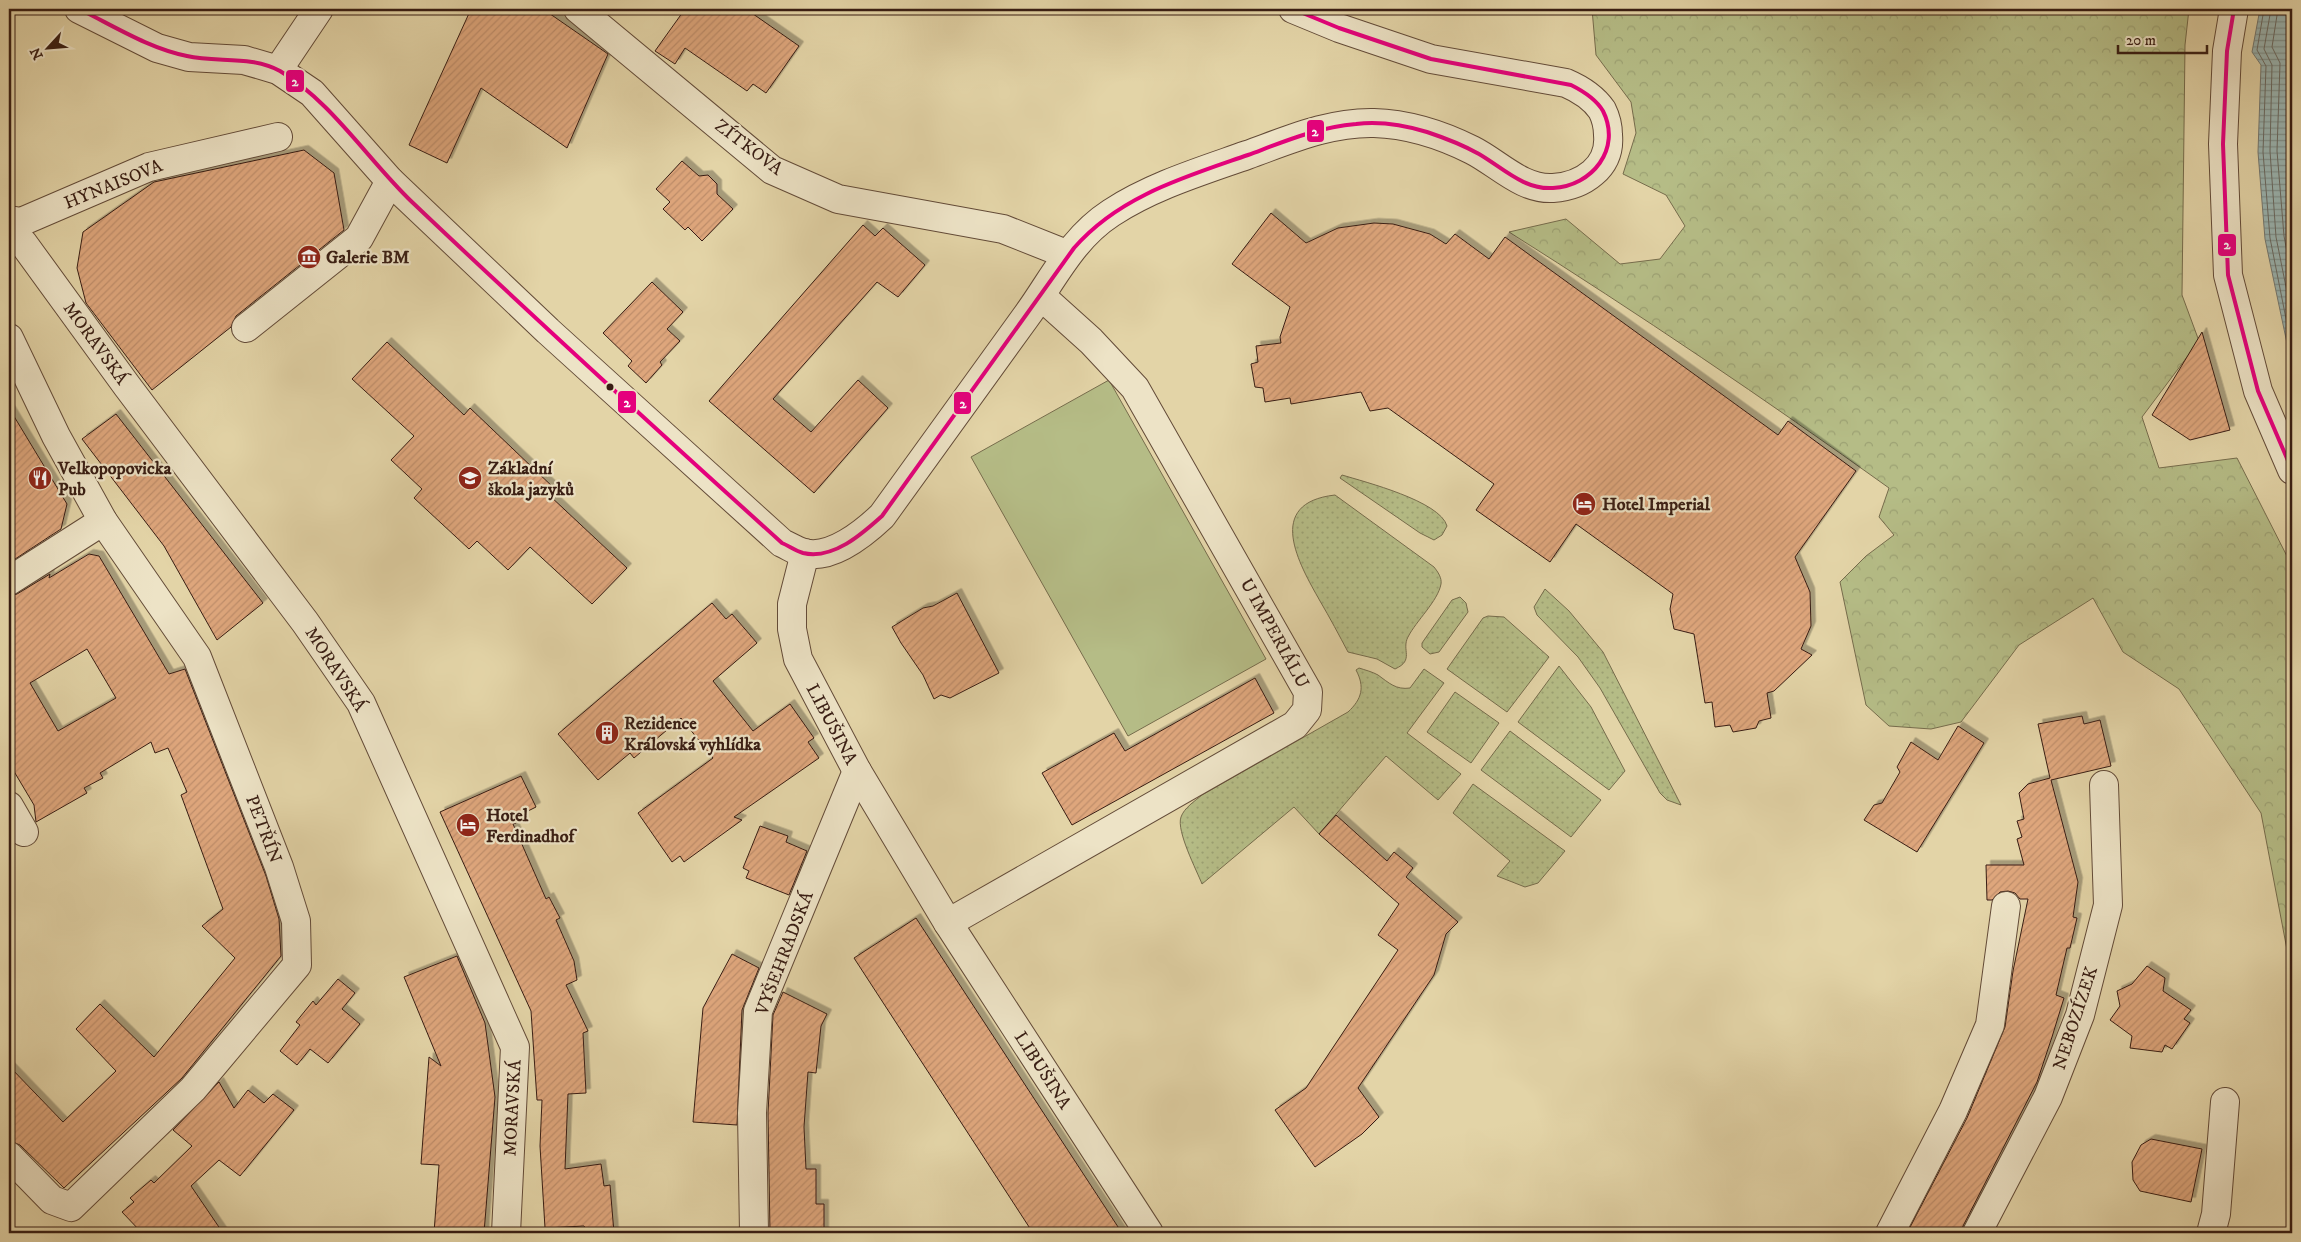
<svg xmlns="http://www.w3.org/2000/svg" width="2301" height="1242" font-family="'IM FELL DW Pica',serif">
  <defs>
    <pattern id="grass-dots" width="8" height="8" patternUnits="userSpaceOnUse" patternTransform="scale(1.25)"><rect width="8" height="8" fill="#b5bc86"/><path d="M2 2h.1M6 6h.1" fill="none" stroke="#9ca173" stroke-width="1.8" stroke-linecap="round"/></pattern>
    <pattern id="forest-crowns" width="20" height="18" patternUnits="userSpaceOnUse" patternTransform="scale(1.25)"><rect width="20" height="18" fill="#b5bc86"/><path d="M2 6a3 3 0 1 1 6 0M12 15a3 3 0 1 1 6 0" fill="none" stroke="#9ca173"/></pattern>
    <pattern id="water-rules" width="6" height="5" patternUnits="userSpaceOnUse" patternTransform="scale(1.25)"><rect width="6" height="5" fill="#9ab5b2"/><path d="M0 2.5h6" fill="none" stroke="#7f9390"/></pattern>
    <pattern id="building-hatch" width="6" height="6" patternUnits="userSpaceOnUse" patternTransform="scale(1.25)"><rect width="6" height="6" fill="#dea67c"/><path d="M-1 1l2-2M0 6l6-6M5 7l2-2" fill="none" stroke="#bf8e6a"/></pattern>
    <filter id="shadow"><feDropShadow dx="4.5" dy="-4.5" stdDeviation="0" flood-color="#0004"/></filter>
  </defs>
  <rect width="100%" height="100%" fill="#e3d4a7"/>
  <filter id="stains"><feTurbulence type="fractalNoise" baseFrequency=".004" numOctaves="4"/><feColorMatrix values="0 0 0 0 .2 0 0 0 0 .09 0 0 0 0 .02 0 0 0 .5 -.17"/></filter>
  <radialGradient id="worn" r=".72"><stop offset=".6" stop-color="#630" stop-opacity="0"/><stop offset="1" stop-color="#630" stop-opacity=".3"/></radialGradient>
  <g fill="url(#grass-dots)" stroke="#766c4c">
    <path d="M1342,475c23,7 98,26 105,51l-5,9 -8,5 -14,-7 -80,-55z"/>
    <path d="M1335,495l99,72c4,5 8,11 7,17 -3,17 -25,37 -33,53 -7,13 7,23 -13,32l-18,-10 -29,-7c-9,-17 -18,-34 -28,-51 -21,-37 -56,-98 15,-106z"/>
    <polygon points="1545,589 1569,611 1603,652 1681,805 1667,800 1660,793 1600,688 1578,657 1537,615 1534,607"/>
    <polygon points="1460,597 1466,603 1468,612 1439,652 1430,654 1422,647 1422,643 1452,600"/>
    <polygon points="1488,616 1504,617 1549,657 1507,712 1447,669 1483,618"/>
    <polygon points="1559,666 1591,707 1625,771 1609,790 1518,722"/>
    <path d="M1359,668c6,2 14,4 19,7 11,8 18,15 32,13l14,-19 20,14 -37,50 54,41 -23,26 -52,-44 -67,78 -25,-27 -92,77c-5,-13 -26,-53 -21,-67 3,-9 14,-16 21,-22l146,-83c14,-13 17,-25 8,-42z"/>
    <polygon points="1455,692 1499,723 1471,763 1427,732"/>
    <polygon points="1510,731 1601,800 1571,837 1481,770"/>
    <polygon points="1473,784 1565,851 1538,883 1525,887 1497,876 1510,861 1453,813"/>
  </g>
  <path fill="url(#forest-crowns)" stroke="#766c4c" d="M1592,9h597l-4,36 -3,250 17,46 -57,76 17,51 78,-10 55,108v410l-31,-163 -82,-124 -56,-37 -30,-54 -74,47 -58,77 -30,7 -42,-3 -23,-21 -26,-123 26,-26 28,-21 -15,-18 10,-29c-124,-89 -250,-174 -380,-256l57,-13 54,45 40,-5 25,-33 -19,-31 -43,-21 13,-41 -5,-31 -35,-47z"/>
  <polygon fill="#b5bc86" stroke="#766c4c" points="1109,380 1266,659 1128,736 971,457"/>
  <polygon fill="url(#water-rules)" stroke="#737872" points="2260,9 2292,9 2292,367 2265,239 2258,152 2261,65 2252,52"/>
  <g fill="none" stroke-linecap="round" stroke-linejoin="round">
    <g stroke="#696962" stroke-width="1">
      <polyline points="2264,9 2257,50 2266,66 2263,152 2270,238 2292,349"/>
      <polyline points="2271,9 2264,49 2272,65 2270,151 2276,237 2292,317"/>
      <polyline points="2278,9 2272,47 2280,63 2277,151 2284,236 2292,279"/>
    </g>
  </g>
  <g fill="url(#building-hatch)" stroke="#381d13" fill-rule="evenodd" filter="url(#shadow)">
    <polygon points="471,9 543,9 608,54 567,148 481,88 447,163 409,145"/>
    <polygon points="685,9 746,9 799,46 766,93 753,84 747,91 685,48 675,64 655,51"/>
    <polygon points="304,150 334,173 344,230 236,316 231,327 152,390 86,303 77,268 83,232 154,182"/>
    <polygon points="682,161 699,176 708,175 717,184 717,194 733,209 702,241 688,227 685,230 663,209 670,202 656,189"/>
    <polygon points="1271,213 1306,243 1338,228 1374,223 1393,224 1430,234 1446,244 1455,234 1489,259 1505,237 1778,435 1788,421 1856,471 1795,557 1810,592 1811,626 1801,649 1812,655 1774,691 1767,693 1771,718 1759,721 1756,728 1733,732 1730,725 1715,727 1712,702 1705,703 1694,634 1674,629 1670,609 1673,594 1576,524 1550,562 1476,510 1494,484 1388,408 1370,411 1361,392 1291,404 1290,398 1265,402 1263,388 1255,387 1251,364 1258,362 1256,346 1281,343 1280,337 1290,307 1232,264"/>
    <polygon points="863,225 875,236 883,228 925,265 898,297 877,282 773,399 811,432 858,380 888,408 814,493 709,401"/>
    <polygon points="652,282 683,312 667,329 680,341 660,362 662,365 646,383 628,366 632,361 603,333"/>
    <polygon points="2202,332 2230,430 2190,440 2152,415"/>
    <polygon points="387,342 464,415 470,408 555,489 549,495 627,568 592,604 530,547 508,570 477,541 469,549 414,498 422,489 391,460 414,436 352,379"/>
    <polygon points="9,408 67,504 61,529 9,563"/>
    <polygon points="116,414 263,603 217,640 164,546 82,439"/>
    <path d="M89,554l10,2 70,118 16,-5 81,207 13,43 2,37 -99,122 -118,110 -44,-43 -11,-4v-75l54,56 53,-51 -40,-42 24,-25 54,53 81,-99 -33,-32 21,-17 -42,-114 6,-3 -19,-44 -13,5 -4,-11 -51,31 3,5 -19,10 3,5 -51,29 -2,-17 -25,-42v-167l8,-2 33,-20 -1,4zM87,649l29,49 -58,33 -28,-48z"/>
    <polygon points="957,593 999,673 950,698 941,695 934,699 923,675 901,643 892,627 923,608 933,606"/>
    <polygon points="712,603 726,619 732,614 757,643 713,681 753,731 790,704 814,738 808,742 819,758 734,817 742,820 684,862 680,856 672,862 638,813 713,758 681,718 634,758 630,753 598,780 558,734"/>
    <polygon points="1255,678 1274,713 1072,825 1042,773 1114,733 1125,751"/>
    <polygon points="2082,716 2084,724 2100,720 2111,766 2051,780 2078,882 2073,917 2077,918 2070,948 2067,948 2056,995 2064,998 2052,1037 2037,1082 1963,1226 1961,1233 1907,1233 1967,1118 2005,1027 2013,971 2028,899 2020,899 2015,893 2008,891 2000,892 1992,900 1987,900 1986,865 2024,865 2017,839 2022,837 2017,821 2024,819 2019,793 2028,784 2050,778 2038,724"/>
    <polygon points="1958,726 1984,743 1917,852 1864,820 1874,805 1882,803 1900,772 1897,767 1911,742 1938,760"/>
    <polygon points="521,776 536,807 514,818 516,823 513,824 546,899 549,897 560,918 556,920 574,961 577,980 566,985 588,1031 583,1033 586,1093 568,1094 565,1169 601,1164 604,1186 610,1185 614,1233 588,1233 584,1226 545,1228 540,1146 542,1100 537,1100 531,1011 440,812"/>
    <polygon points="1336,815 1387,861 1394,852 1413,868 1406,877 1458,922 1446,934 1434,975 1358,1088 1379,1117 1362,1134 1315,1167 1275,1110 1306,1088 1398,950 1378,935 1399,904 1319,834"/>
    <polygon points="760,826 788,836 786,842 807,851 789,895 746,878 749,871 743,868"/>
    <polygon points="916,918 1122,1233 1033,1233 854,958"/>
    <polygon points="732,954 759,968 742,1010 737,1125 693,1122 703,1008"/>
    <polygon points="457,956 485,1023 495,1097 484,1233 434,1233 439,1165 421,1164 429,1057 441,1066 404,977"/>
    <polygon points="2147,966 2165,978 2163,991 2191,1010 2184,1019 2190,1023 2172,1049 2165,1045 2162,1052 2130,1048 2132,1036 2110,1020 2120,1006 2117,991 2132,984"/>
    <polygon points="338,979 355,993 342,1009 360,1024 328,1063 310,1049 297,1065 280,1051 300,1025 296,1022 313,1001 316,1005"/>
    <polygon points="783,992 827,1014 821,1026 816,1073 808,1072 804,1127 806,1169 816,1169 816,1204 824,1204 824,1233 770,1233 768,1113 773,1015"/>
    <polygon points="219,1082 234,1108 248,1090 264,1103 273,1094 294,1110 240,1176 219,1160 191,1186 223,1233 142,1233 122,1212 134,1202 130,1198 151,1180 154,1183 192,1146 173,1130"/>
    <polygon points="2151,1139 2202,1149 2191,1202 2140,1191 2133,1180 2132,1162 2141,1145"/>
  </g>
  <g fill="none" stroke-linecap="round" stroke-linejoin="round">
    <g stroke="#634b38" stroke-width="30">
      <g id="minor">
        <polyline points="578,9 772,170 838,199 1003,229 1066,254"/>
        <polyline points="2234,9 2227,51 2223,144 2228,275 2258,391 2292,470"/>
        <polyline points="9,220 21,222 149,167 278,137"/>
        <polyline points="9,235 23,243 127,386 305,622 361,703 515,1047 506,1233"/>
        <polyline points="246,328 359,238 390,181"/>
        <polyline points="9,338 56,436 103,521 197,657 279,867 296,921 297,965 193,1089 71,1207 52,1200 9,1156"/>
        <polyline points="805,553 792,604 792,629 798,659 857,771 948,923 1149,1233"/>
        <polyline points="9,581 103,521"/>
        <polyline points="9,806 24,832"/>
        <polyline points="948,923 1295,725 1307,710 1308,692 1135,388 1091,341 1041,296"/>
        <polyline points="754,1233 752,1113 758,1011 857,771"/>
        <polyline points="1890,1233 1953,1111 1990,1025 2006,906"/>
        <polyline points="1977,1233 2048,1097 2080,1015 2108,905 2104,785"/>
        <polyline points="2211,1233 2216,1214 2225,1102"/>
      </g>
    </g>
    <g stroke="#634b38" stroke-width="30">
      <g id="tertiary">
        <path d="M79,9l78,39 32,9 55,3 34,10 34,23 78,88 158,150 234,212c7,3 14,8 22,10 27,7 60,-20 78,-37 48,-66 96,-132 143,-198 28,-38 46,-79 86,-105 41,-27 91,-42 136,-58 42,-15 82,-33 127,-32 34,1 68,12 98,27 26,13 50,40 81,38 30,-2 58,-21 55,-53 0,-9 -2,-17 -6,-25 -9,-13 -22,-21 -36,-27l-135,-24 -92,-31 -46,-19"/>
        <polyline points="278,70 319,9"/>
      </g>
    </g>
    <use href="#minor" stroke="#ede3c6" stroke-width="28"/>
    <use href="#tertiary" stroke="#ede3c6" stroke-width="28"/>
    <g stroke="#ede3c6" stroke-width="8">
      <g id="bus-1">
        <path d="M79,9c35,17 69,39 108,47 30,7 64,-1 93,15 51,30 89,90 132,131 121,115 245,228 370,341 7,3 14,8 21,10 30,7 59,-19 79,-37l192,-268c45,-52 111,-71 174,-93 35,-13 70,-28 108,-31 24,-3 48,1 71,8 18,6 36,13 52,22 24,14 45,36 74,34 39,-2 69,-39 50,-77 -7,-12 -20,-20 -32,-26l-140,-26 -92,-31 -46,-19"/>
        <polyline points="2234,9 2227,51 2223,144 2228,275 2258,391 2292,470"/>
      </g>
    </g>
    <use href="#bus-1" stroke="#e5007d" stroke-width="4"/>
  </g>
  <defs>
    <g id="museum-disc" transform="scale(1.25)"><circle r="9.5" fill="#8f2418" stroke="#ede3c6"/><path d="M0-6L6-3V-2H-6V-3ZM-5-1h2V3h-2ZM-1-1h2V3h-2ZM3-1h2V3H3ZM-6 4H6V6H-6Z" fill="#fff"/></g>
    <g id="restaurant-disc" transform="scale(1.25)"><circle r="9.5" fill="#8f2418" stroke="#ede3c6"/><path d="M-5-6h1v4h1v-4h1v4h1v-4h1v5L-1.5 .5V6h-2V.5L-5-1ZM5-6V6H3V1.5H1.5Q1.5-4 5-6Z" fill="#fff"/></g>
    <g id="school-disc" transform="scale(1.25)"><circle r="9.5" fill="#8f2418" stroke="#ede3c6"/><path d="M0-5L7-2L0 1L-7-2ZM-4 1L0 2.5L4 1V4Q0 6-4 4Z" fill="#fff"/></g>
    <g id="hotel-disc" transform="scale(1.25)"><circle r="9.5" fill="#8f2418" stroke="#ede3c6"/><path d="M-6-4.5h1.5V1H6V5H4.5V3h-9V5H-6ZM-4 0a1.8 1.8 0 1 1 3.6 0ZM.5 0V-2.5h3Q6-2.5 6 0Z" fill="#fff"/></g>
    <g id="building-disc" transform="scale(1.25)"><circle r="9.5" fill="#8f2418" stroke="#ede3c6"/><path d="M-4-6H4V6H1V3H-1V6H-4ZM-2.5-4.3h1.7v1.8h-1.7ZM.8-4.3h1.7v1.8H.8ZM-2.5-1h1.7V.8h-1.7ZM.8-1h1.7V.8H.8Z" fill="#fff"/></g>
  </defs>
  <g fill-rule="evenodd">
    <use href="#museum-disc" x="309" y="257"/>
    <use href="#restaurant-disc" x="40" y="478"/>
    <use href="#school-disc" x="470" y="478"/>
    <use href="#hotel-disc" x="1584" y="504"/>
    <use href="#building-disc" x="607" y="733"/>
    <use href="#hotel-disc" x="468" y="825"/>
  </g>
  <circle fill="#381d13" stroke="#ede3c6" stroke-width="2" cx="610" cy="387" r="4.5"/>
  <g text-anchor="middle" stroke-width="4.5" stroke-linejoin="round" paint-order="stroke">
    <g font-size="18" fill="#381d13" stroke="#ede3c6">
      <text transform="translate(749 147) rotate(37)" y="6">ZÍTKOVA</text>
      <text transform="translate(113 184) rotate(-22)" y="6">HYNAISOVA</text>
      <text transform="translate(96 343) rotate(54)" y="6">MORAVSKÁ</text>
      <text transform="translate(1275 633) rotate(61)" y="6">U IMPERIÁLU</text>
      <text transform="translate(336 669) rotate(57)" y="6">MORAVSKÁ</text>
      <text transform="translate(832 724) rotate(62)" y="6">LIBUŠINA</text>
      <text transform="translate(264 829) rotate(69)" y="6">PETŘÍN</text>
      <text transform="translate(784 953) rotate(-69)" y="6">VYŠEHRADSKÁ</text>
      <text transform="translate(2075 1018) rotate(-72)" y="6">NEBOZÍZEK</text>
      <text transform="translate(1043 1070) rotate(57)" y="6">LIBUŠINA</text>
      <text transform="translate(512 1108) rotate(-87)" y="6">MORAVSKÁ</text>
    </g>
    <g font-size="18" font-weight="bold" fill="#381d13" stroke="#ede3c6" text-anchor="start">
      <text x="326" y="263">Galerie BM</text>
      <text x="58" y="474">Velkopopovicka<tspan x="58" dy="21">Pub</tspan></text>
      <text x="488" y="474">Základní<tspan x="488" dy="21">škola jazyků</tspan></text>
      <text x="1602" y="510">Hotel Imperial</text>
      <text x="624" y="729">Rezidence<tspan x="624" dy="21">Královská vyhlídka</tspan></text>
      <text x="486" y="821">Hotel<tspan x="486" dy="21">Ferdinadhof</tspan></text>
    </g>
  </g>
  <g stroke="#ede3c6" stroke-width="2">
    <rect x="285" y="69" width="20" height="24" rx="5" fill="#e5007d"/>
    <rect x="1306" y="119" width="19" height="24" rx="5" fill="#e5007d"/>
    <rect x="2217" y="233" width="20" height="24" rx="5" fill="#e5007d"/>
    <rect x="617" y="390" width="20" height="24" rx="5" fill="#e5007d"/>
    <rect x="953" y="391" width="19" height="24" rx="5" fill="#e5007d"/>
  </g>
  <g font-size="14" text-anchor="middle" font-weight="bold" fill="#fff">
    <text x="295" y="86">2</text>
    <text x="1315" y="136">2</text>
    <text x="2227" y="249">2</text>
    <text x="627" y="407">2</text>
    <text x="963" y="408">2</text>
  </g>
  <rect width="2301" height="1242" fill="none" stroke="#e3d4a7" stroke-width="30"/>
  <rect x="10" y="10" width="2281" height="1222" fill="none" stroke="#381d13" stroke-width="2.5"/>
  <rect x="15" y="15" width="2271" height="1212" fill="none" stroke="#381d13"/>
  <g transform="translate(48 48) rotate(244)" stroke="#ede3c6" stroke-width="4" paint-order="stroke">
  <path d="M0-4L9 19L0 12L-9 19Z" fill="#381d13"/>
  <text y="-8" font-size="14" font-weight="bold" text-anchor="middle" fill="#381d13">N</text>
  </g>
  <path d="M2118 45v8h89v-8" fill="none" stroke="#381d13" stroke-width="2.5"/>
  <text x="2126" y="45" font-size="15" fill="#381d13" stroke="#ede3c6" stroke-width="4" paint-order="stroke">20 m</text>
  <rect width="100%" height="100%" filter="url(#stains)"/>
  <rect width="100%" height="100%" fill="url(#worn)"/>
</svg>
